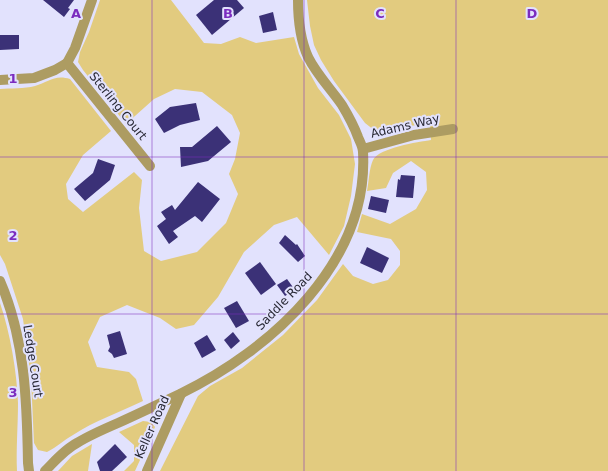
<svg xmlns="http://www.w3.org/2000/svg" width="608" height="471" font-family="'DejaVu Sans',sans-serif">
  <rect width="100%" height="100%" fill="#e2e2fd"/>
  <g fill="#e2cb7f">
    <path d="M100,0h71l33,43 17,1 19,-7 16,6 38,-6 5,17 19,34 21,27 12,24 4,25 -4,32 -7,30 -15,29 -32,-38 -23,8 -30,27 -26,45 -24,28 -18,4 -16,-11 -33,-13 -27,12 -12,25 9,25 32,5 7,7 7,22c-23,11 -49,20 -70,34 -9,5 -16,12 -26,17l-9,-2 -4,-7 -3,-65 -8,-59 -18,-55 -5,-9v-166c11,-1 24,0 35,-3 13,-4 20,-12 35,-7l41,52 -28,24 -17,29 2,15 15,13 51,-40 8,8 -3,28 5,43 17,10 36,-9 29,-29 12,-29 -9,-20 6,-15 5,-26 -8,-18 -30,-23 -27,-3 -21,10 -28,25 -43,-54 -5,-8 2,-10 9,-20z"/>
    <path d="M307,0h301v471h-448l38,-75 12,-10 32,-18 41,-33 34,-35 26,-36 10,12 20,8 15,-4 12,-15v-14l-9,-12 -34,-7 5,-18 28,10 26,-15 11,-19 -1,-18 -15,-11 -18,12 -7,15 -19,3c2,-10 2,-22 6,-31 6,-12 45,-18 58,-20l-1,-16 -21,2 -20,6h-7l-8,-2 -9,-7 -31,-42 -13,-21 -7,-15 -4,-19z"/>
    <path d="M0,303c10,29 17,69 18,100 0,23 -2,45 -1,68h-17z"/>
    <polygon points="143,421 151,422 155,427 135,471 124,471 134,461 134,445 119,432"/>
    <polygon points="92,444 88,471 58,471 72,456"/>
  </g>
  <g fill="#3b3177">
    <polygon points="43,0 74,0 68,8 70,9 64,17"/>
    <polygon points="214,0 237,0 244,8 212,35 196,15"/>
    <polygon points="273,12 277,30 263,33 259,16"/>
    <polygon points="0,35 19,35 19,49 0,50"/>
    <polygon points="196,103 200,120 180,125 164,133 155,119 170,107"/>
    <polygon points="217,126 231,142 208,161 181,167 180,147 192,147"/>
    <polygon points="98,159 115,165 110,180 85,201 74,189 93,173"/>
    <polygon points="401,175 415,176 413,198 396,197 398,179 400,180"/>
    <polygon points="198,182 220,199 202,222 195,216 173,231 178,237 169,244 157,226 166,219 161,212 172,205 175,210"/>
    <polygon points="371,196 389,200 386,213 368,209"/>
    <polygon points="285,235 296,245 297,244 305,256 298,262 279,243"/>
    <polygon points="367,247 389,258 382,273 360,263"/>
    <polygon points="260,262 276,284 261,295 245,273"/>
    <polygon points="287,279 295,290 285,296 277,285"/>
    <polygon points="237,301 249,321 236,328 224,308"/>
    <polygon points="120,331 127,354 114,358 112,354 108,351 110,347 107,335"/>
    <polygon points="233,332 240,341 231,349 224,340"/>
    <polygon points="207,335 216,350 202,358 194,343"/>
    <polygon points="115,444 127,457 112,471 100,471 97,462"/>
  </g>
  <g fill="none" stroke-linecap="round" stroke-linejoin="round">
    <g stroke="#ad9c62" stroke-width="10">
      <polyline points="67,63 150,166"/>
      <polyline points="0,80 34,78 55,70 67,63 75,48 92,0"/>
      <polyline points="363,149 414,135 453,129"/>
      <path d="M0,281c25,58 27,120 28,182l1,8"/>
      <path d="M45,471c10,-10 20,-22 32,-28 13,-8 27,-14 41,-20 20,-9 41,-19 62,-29 91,-44 189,-132 183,-242 0,-5 -3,-10 -5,-15 -4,-11 -10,-22 -16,-32 -11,-16 -25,-30 -34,-48 -8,-18 -10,-38 -10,-57"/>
      <polyline points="147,471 181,394"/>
    </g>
  </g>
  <path fill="none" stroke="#7b2cbf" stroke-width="1" stroke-opacity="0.55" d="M152,0v471M304,0v471M456,0v471M0,157h608M0,314h608"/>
  <g text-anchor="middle" stroke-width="4" stroke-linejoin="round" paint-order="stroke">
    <g font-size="12" fill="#272733" stroke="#e2e2fd">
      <text transform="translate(118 106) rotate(51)" y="4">Sterling Court</text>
      <text transform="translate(405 126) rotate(-13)" y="4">Adams Way</text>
      <text transform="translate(284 301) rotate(-46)" y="4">Saddle Road</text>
      <text transform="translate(33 361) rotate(81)" y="4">Ledge Court</text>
      <text transform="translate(152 427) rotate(-66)" y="4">Keller Road</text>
    </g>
  </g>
  <g font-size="13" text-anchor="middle" font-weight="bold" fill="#7b2cbf" stroke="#e2e2fd" stroke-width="4" stroke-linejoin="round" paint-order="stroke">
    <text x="76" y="18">A</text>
    <text x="228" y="18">B</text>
    <text x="380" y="18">C</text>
    <text x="532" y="18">D</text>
    <text x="13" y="83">1</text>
    <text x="13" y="240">2</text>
    <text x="13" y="397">3</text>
  </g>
</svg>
